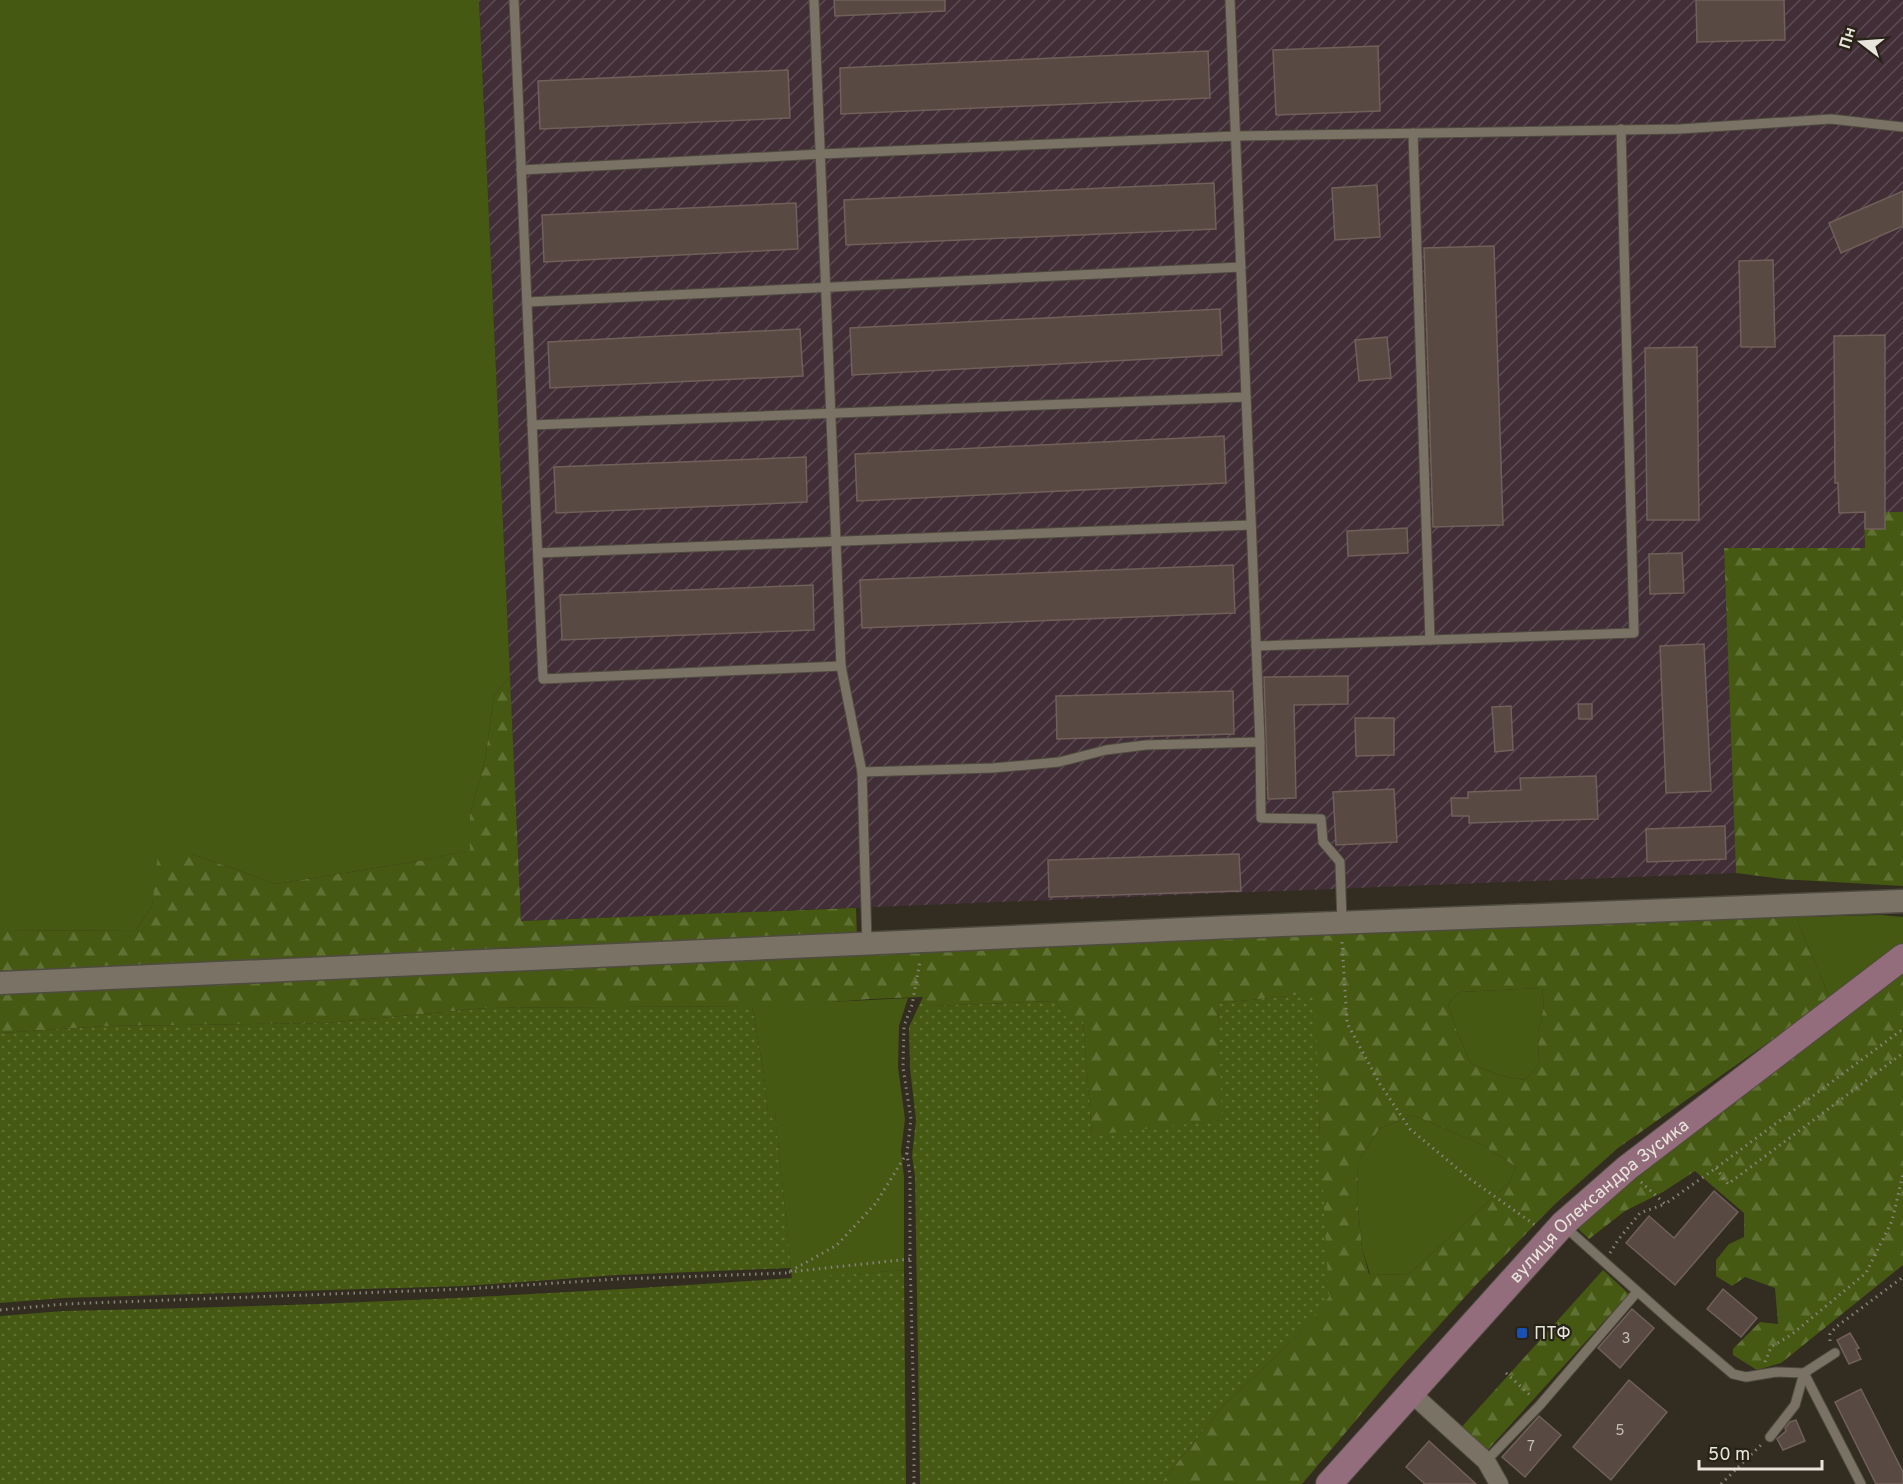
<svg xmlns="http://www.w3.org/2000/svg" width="1903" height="1484" font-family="Overpass,sans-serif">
  <defs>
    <pattern id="industrial-furrows" width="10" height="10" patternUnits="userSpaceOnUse" patternTransform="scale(1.5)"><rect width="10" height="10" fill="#412e36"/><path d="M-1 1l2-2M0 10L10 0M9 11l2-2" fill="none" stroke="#5c4c53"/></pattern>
    <pattern id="forest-firs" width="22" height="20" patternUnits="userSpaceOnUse" patternTransform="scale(1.5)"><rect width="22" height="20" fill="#455912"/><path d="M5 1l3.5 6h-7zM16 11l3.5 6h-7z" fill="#607134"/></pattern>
    <pattern id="garden-dots" width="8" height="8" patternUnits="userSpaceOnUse" patternTransform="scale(1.5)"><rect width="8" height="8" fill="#455912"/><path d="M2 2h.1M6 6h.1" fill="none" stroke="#607134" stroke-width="1.8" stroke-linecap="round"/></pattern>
  </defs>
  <rect width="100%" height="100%" fill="#322d20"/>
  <polygon fill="url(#industrial-furrows)" points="479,0 1903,0 1903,512 1864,512 1865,548 1724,548 1736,873 521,921"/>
  <g fill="#455912">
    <polygon points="0,0 479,0 510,676 494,696 485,760 470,815 471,850 425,860 276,884 192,854 159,854 152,906 135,931 0,930"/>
    <polygon points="1881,915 1903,917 1903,948 1830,999 1796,917"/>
    <polygon points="1542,988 1544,1006 1538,1032 1539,1065 1525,1080 1502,1076 1471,1064 1457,1031 1448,1004 1459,992"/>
    <polygon points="908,998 899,1026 898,1067 905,1119 901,1151 904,1177 904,1270 792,1279 775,1112 768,1113 764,1074 752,1006"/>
    <polygon points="1413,1115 1483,1145 1516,1167 1509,1183 1408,1275 1370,1274 1362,1248 1357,1198 1358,1162 1379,1129"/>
  </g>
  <g fill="url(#forest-firs)" fill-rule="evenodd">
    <polygon points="1864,512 1903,512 1903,886 1781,879 1736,873 1724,548 1865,548"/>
    <polygon points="510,676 521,921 856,908 857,938 0,974 0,930 135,931 152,906 158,854 192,854 276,884 425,860 470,850 470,815 485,760 494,696"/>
    <path d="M1796,917l34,82 -212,149 -64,57 -80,82 -79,87 -93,110h-142l62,-77 79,-75 19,-195 -6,-142h-15l-81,8 5,117 -131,16 -9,-115 -18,-5 -9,-15 -124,5 -10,-9 -52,2 -89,7 -294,2 -162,15 -220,3 -105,7v-46l1235,-53zM1542,988l2,18 -6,26 1,33 -14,15 -23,-4 -31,-12 -14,-33 -9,-27 11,-12zM1413,1115l70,30 33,22 -7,16 -101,92 -39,-1 -7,-26 -5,-50 1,-36 21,-33z"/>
    <polygon points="1903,971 1903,1265 1781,1363 1757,1370 1733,1355 1733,1349 1760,1322 1778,1324 1775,1288 1745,1277 1732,1286 1716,1276 1716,1260 1729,1244 1744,1237 1744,1213 1695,1171 1663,1192 1625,1211 1589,1239 1572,1223"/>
    <polygon points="1603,1270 1629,1294 1484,1454 1458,1431"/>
  </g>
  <g fill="url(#garden-dots)">
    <polygon points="1299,995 1315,995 1320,1137 1329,1297 1301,1332 1222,1407 1160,1484 920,1484 915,1176 912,1156 916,1120 910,1068 909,1027 923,997 932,1006 1056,1001 1065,1016 1083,1020 1092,1135 1222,1120 1218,1003"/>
    <polygon points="752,1006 764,1074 768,1112 775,1111 791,1268 617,1275 465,1286 63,1298 0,1303 0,1033 105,1026 325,1023 487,1008"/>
    <path d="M904,1270l2,214h-906v-168l63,-5c280,-5 561,-20 841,-41z"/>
  </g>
  <g fill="#584a43" stroke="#706059" stroke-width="1.5">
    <polygon points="834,0 945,0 945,11 835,16"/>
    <polygon points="1696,0 1784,0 1785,40 1697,42"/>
    <polygon points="1378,46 1380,111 1276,115 1273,50"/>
    <polygon points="1208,51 1210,98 841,114 840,68"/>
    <polygon points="788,70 790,118 540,129 538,81"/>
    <polygon points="1214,183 1216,229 846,245 844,200"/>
    <polygon points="1377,185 1380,237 1335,240 1332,188"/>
    <polygon points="1903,191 1903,226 1841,253 1829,223"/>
    <polygon points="796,203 798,249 544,262 542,215"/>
    <polygon points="1494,246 1503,525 1433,527 1424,248"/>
    <polygon points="1773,260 1775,347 1741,347 1739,261"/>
    <polygon points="1220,309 1222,355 852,375 850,328"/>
    <polygon points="800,329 803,376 550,388 548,342"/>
    <polygon points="1885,335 1885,529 1865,529 1865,512 1839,513 1838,483 1835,483 1834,336"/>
    <polygon points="1387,337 1391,378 1359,381 1355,340"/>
    <polygon points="1697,347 1699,520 1647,520 1645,348"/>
    <polygon points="1224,436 1226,483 857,501 855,454"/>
    <polygon points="806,457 807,502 556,513 554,467"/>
    <polygon points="1407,528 1408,553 1348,556 1347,531"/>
    <polygon points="1682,553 1684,593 1650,594 1649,554"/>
    <polygon points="1233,565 1235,613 862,628 860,580"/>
    <polygon points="813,585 814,630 562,640 560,595"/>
    <polygon points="1704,644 1711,791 1666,793 1660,646"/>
    <polygon points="1348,676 1348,704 1294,705 1296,798 1268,799 1264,677"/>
    <polygon points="1233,691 1234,734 1057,739 1056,696"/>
    <polygon points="1578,704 1592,704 1592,719 1579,719"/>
    <polygon points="1511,706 1513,750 1495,752 1492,707"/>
    <polygon points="1355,718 1394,718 1394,755 1356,756"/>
    <polygon points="1596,776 1598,819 1469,823 1469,816 1452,816 1451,798 1468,798 1468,792 1521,790 1520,778"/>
    <polygon points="1394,789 1397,842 1336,845 1333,792"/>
    <polygon points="1725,826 1726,859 1647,862 1646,829"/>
    <polygon points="1239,854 1241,891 1049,897 1048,860"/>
    <polygon points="1714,1191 1738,1212 1675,1285 1626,1243 1649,1216 1674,1238"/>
    <polygon points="1723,1289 1757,1318 1741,1337 1707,1309"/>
    <polygon points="1632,1309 1654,1328 1620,1368 1598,1348"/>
    <polygon points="1850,1333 1859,1348 1856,1349 1861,1359 1849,1364 1837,1340"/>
    <polygon points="1629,1380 1667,1412 1611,1480 1573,1447"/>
    <polygon points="1861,1389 1903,1472 1903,1484 1876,1484 1835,1402"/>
    <polygon points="1539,1416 1561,1435 1525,1477 1502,1457"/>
    <polygon points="1796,1420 1805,1441 1783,1450 1777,1439 1786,1431 1785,1428 1790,1422"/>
    <polygon points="1429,1441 1476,1484 1425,1484 1406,1467"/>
  </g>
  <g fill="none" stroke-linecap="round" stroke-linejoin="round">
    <g stroke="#504b40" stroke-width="11">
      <g id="service">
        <polyline points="514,0 543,679 841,666"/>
        <polyline points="814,0 841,666 862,772 993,768 1059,762 1106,750 1146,745 1260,742"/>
        <polyline points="1230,0 1260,742 1261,818 1321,819 1323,842 1340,862 1342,923"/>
        <polyline points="1413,133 1430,640"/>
        <polyline points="521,170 821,154 1236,136 1680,129 1831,119 1903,127"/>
        <polyline points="527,302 1241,267"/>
        <polyline points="532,425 1246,397"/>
        <polyline points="538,553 1251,525"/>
        <polyline points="1256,646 1634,633 1621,129"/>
        <polyline points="862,772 867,944"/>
        <polyline points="1564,1226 1674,1324 1733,1374 1746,1377 1776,1372 1804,1373 1861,1484"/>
        <polyline points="1770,1437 1795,1405 1804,1373 1835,1353"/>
        <polyline points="1486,1461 1540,1405 1637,1292"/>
      </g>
    </g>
    <g stroke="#504b40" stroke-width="20">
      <polyline id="minor" points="1411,1393 1486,1461 1499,1484"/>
    </g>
    <g stroke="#504b40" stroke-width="25">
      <polyline id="tertiary" points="0,983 1232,927 1903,901"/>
    </g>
    <g stroke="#504b40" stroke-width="28">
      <g id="secondary">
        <path id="s1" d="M1329,1484l234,-260 64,-56 276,-211"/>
      </g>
    </g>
    <g stroke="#878378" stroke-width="3" stroke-dasharray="1.5 4.5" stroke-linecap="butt">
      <polyline points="1342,942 1347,1023 1380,1084 1410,1129 1470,1179 1535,1225"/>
      <polyline points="1716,1168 1728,1184 1903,1053"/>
      <polyline points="1641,1182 1665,1204 1716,1168 1903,1029"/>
      <polyline points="1610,1253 1618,1240 1640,1213 1665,1204"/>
      <polyline points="789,1272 910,1259"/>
      <polyline points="0,1310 64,1304 465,1289 618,1279 787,1273 837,1245 876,1203 907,1153"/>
      <polyline points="1830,1341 1830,1334 1836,1327 1903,1277"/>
      <polyline points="1765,1362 1771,1347 1791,1335 1866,1273 1892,1221 1903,1174"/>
      <polyline points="1506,1373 1532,1397"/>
      <polyline points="914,1484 914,1413 910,1259 910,1176 907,1153 911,1119 903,1067 904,1026 912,1005 920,961"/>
      <polyline points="1721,1484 1762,1444"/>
    </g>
    <use href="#service" stroke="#7a7365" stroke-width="9"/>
    <use href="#minor" stroke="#7a7365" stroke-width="18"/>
    <use href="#tertiary" stroke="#7a7365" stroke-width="22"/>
    <use href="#secondary" stroke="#946d7d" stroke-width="26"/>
  </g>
  <rect fill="#1a4fb4" stroke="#282317" stroke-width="2" x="1516" y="1327" width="12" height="12" rx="3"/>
  <g text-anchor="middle" stroke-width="4.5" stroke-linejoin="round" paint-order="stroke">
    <g font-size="15" fill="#c4beb6">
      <text x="1626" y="1343">3</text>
      <text x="1620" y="1435">5</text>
      <text x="1531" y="1451">7</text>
    </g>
    <g font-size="18" fill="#e8e5dd" stroke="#282317">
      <text dy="6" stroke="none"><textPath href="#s1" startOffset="392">вулиця Олександра Зусика</textPath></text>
    </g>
    <g font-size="18" fill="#e8e5dd" stroke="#282317" text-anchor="start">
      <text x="1534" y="1339">ПТФ</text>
    </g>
  </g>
  <g transform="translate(1861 42) rotate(287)" stroke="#282317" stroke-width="4.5" paint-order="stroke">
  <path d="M0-4.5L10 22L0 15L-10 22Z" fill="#e8e5dd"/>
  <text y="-9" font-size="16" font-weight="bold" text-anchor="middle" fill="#e8e5dd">Пн</text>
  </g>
  <path d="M1699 1460v9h123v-9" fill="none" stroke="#e8e5dd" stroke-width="3"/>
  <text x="1708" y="1460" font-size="18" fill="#e8e5dd" stroke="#282317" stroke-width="4.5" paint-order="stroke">50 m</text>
</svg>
